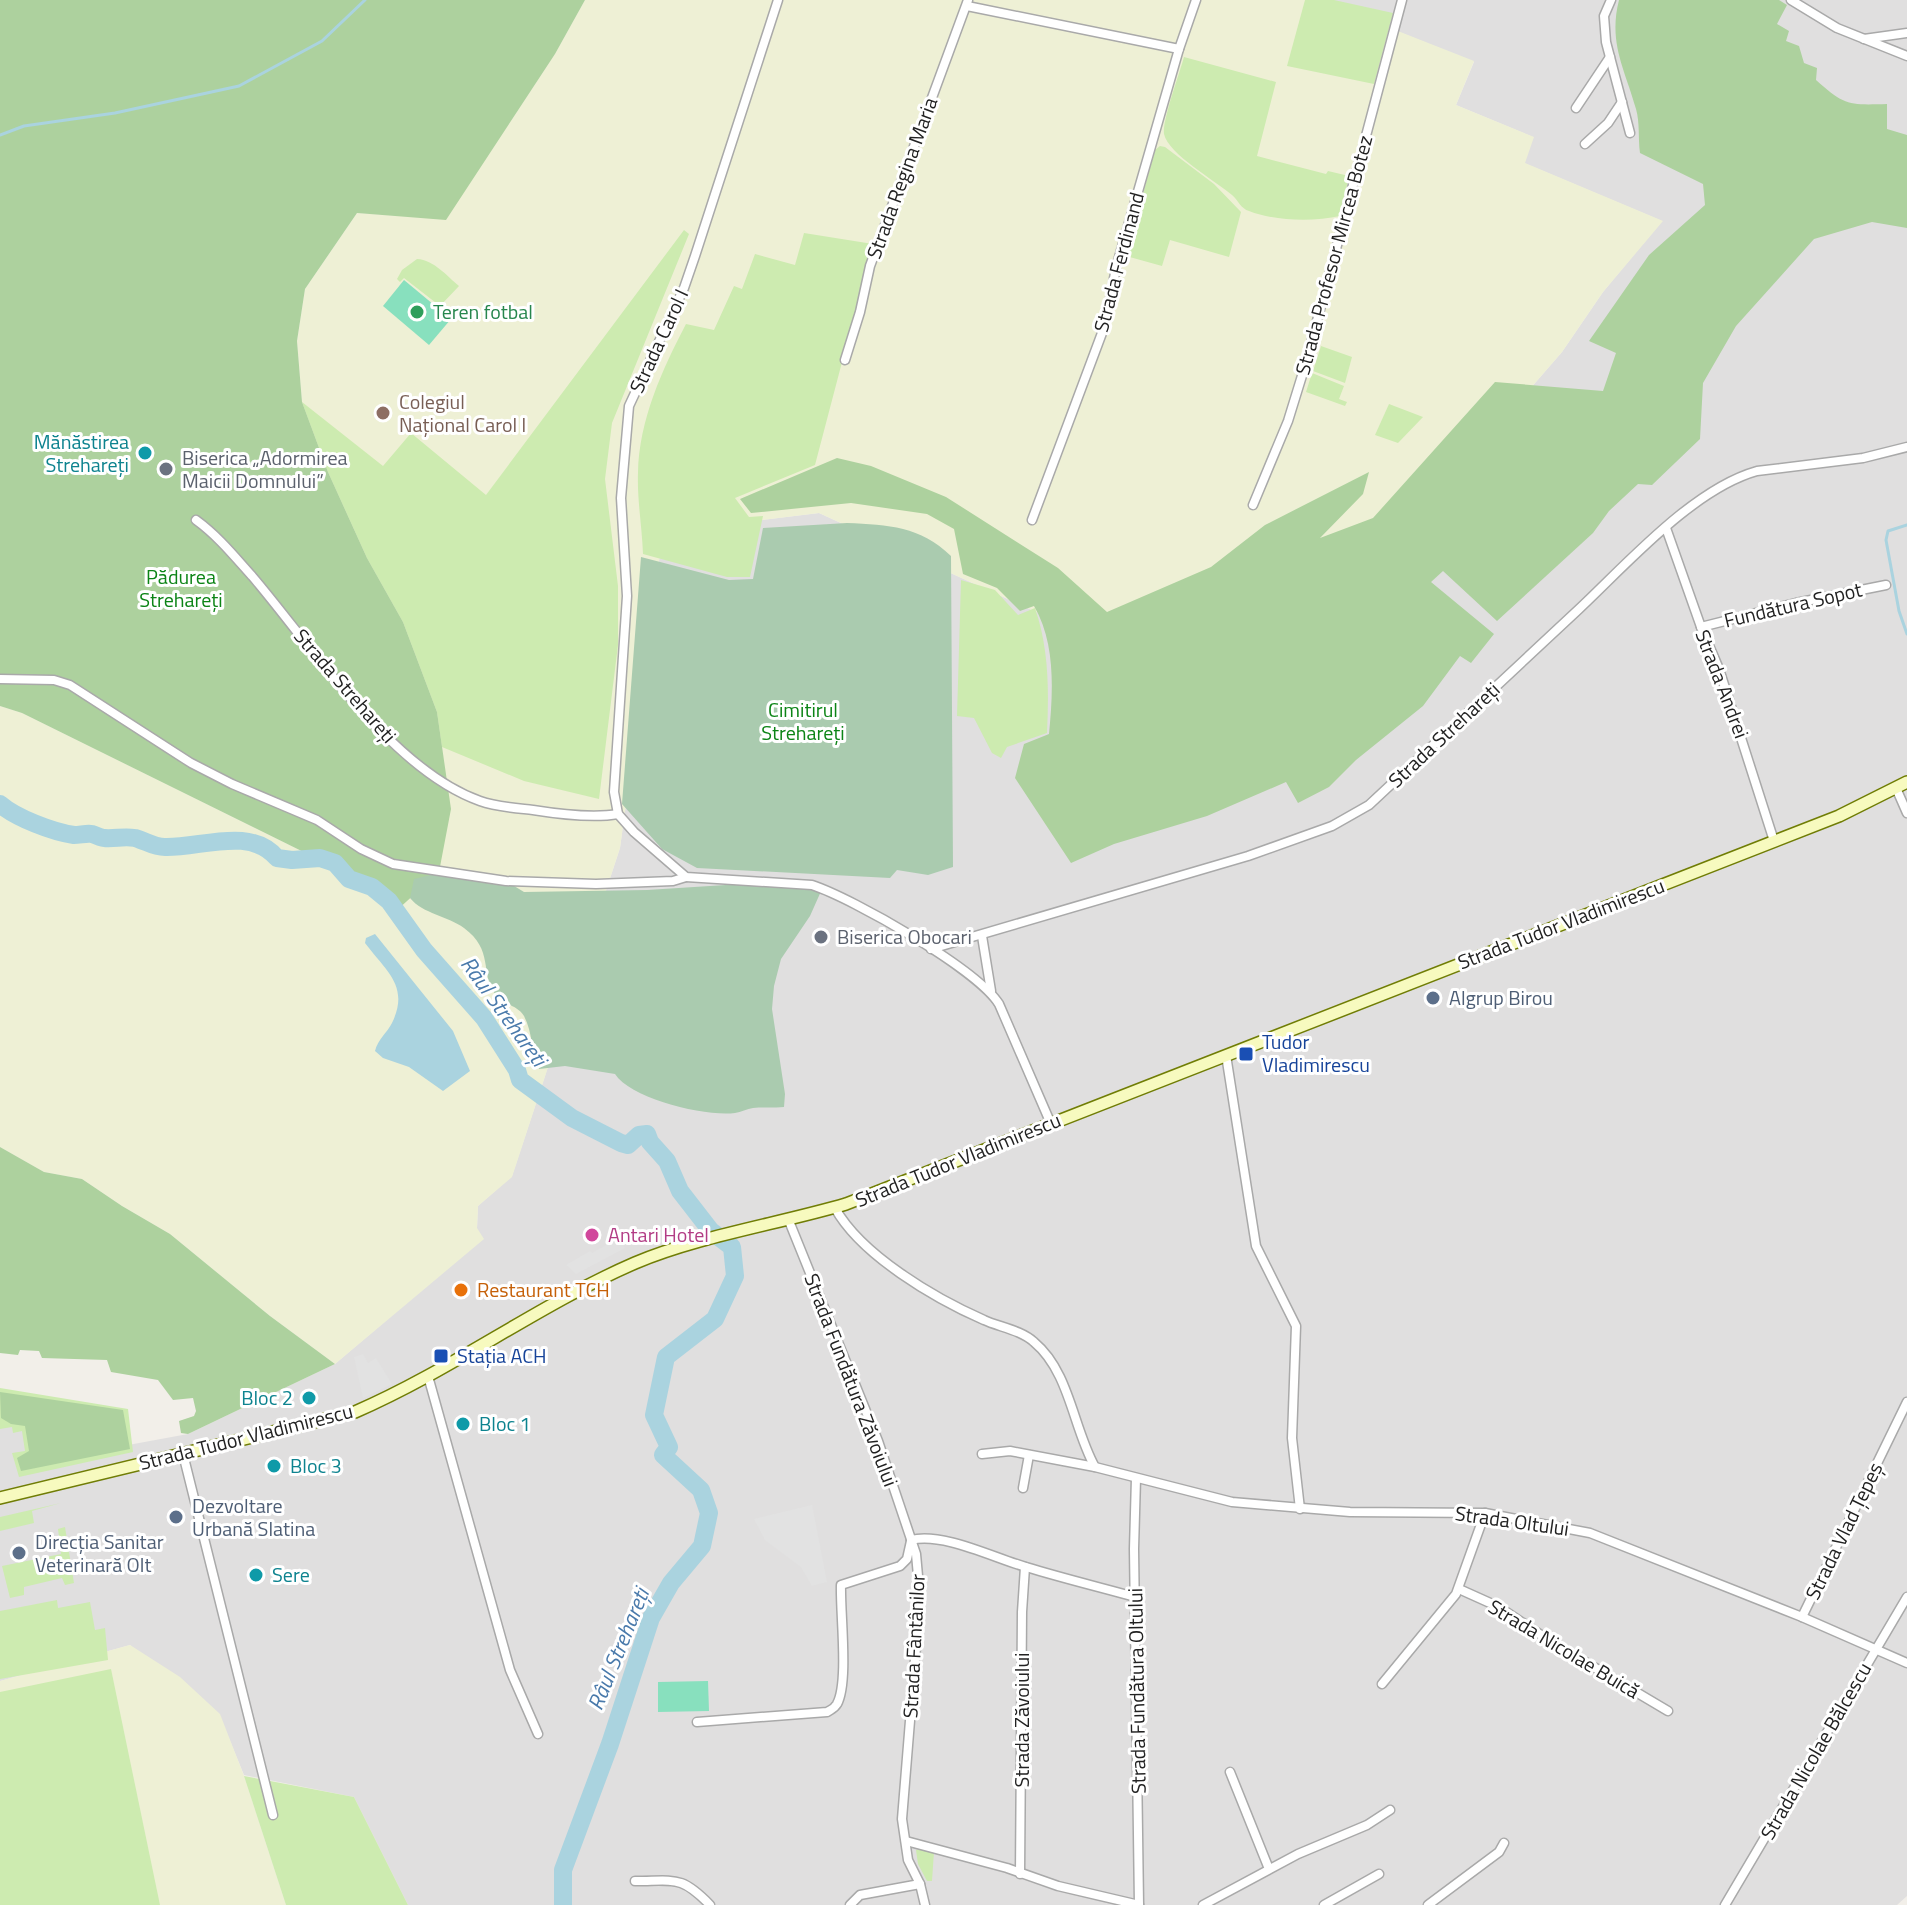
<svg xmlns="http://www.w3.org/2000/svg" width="1907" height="1905" font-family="'Titillium Web',sans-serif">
  <rect width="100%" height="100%" fill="#f2efe9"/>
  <polygon fill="#e0dfdf" points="1319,0 1907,0 1907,1896 1897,1905 408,1905 354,1797 244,1775 219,1714 130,1645 0,1681 0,1399 101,1450 188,1434 335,1364 383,1323 477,1228 478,1206 512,1176 620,848 663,532 819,513 1170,673 1515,406 1562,352 1603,292 1662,221 1524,163 1533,137 1456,105 1474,62"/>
  <g fill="#eef0d5">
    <polygon points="585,0 1319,0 1474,61 1456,105 1534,137 1525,163 1663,221 1603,292 1562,352 1515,406 1468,454 1170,673 819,513 663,532 620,848 512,1177 478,1206 477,1228 484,1239 335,1364 270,1316 170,1234 122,1206 82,1179 44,1172 0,1147 0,706 22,713 344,872 395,911 302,402 297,341 305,289 357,213 446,219 555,54"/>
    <polygon points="130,1645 180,1677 220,1714 244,1776 286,1905 0,1905 0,1681"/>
  </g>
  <g fill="#cdebb0">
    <polygon points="1305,0 1334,0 1393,13 1374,84 1287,66"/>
    <path d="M1184,57l92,25 -19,74 69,18 2,-3 21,5 -9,40c-27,6 -66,5 -91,-5 -8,-2 -11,-11 -17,-16 -16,-14 -64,-41 -68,-61 -2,-13 16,-62 20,-77z"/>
    <polygon points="1160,146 1165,147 1214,184 1241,212 1229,257 1170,240 1162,266 1126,256 1155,150"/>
    <polygon points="684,230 689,234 612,423 605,479 618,586 618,645 599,799 524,781 442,747 437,712 403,622 367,558 328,472 302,402 383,466 411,433 486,495"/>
    <path d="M804,233l69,11 -58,221 -80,33 14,19 14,-1 -13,61h-23l-84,-23c-1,-27 -6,-55 -5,-81 1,-53 24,-103 48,-149l28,6 20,-44 8,3 13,-35 40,11z"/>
    <path d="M417,259c17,1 30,17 42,27l-19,20 -36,-28 -4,4 -3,-3 5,-9z"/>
    <polygon points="1321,346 1352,357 1345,383 1313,371"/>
    <polygon points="1312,373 1344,386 1339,399 1347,402 1345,406 1306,392"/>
    <polygon points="1389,404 1423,417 1398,443 1375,435"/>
    <path d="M961,580l34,10 23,25 17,-7c14,41 14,82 12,125l-40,14 -6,11 -9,-5 -18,-35 -17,-2z"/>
    <polygon points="0,1388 128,1409 133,1452 19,1477 12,1453 25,1451 22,1431 13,1433 12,1427 0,1429"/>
    <polygon points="61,1503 32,1511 34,1523 0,1531 0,1517"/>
    <polygon points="65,1527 74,1583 65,1585 62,1578 24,1587 24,1595 10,1598 2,1566 61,1554 58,1529"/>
    <polygon points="57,1600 58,1608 90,1602 95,1630 105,1628 108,1660 0,1679 0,1611"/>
    <polygon points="111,1669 160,1905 0,1905 0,1692"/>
    <polygon points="244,1776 354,1797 408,1905 286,1905"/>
    <polygon points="920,1849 934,1852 932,1881 927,1881 918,1864 916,1850"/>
  </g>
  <g fill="#add19e">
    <polygon points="0,0 585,0 555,54 446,220 357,213 305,289 297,341 302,402 328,472 367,558 403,622 437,712 451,809 439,872 396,911 344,872 22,713 0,706"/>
    <path d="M1619,0h160l8,5 -10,19 12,7 -3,10 13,5 5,17 13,5 -1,12c29,26 33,25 71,24v25l20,6v93l-35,-6 -58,17 -78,87 -33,57 -3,56 -48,46 -14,-1 -29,27 -16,22 -96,88 -54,-50 -12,11 63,52 -23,29 -11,-7 -37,50 -67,54 -27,27 -31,16 -12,-21 -79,34 -93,28 -43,19 -56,-85 9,-34 25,-10c4,-41 7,-91 -15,-128l-14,5 -23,-23 -34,-14 -9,-45 -27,-15 -76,-11 -100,10 -11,-14 97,-41 34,8 75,31 112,71 49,44 104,-45 54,-42 104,-53 -6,22 -43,44 53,-20 122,-136 108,9 13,-38 -27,-12 60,-86 56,-50 -2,-21 -63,-31c-2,-15 0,-30 -4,-44 -11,-40 -28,-66 -17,-109z"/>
    <polygon points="0,1147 44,1172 82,1179 122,1206 170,1234 270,1316 335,1364 188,1434 181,1433 179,1421 194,1416 196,1411 193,1398 173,1400 158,1380 111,1372 107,1360 42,1358 39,1351 20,1350 18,1355 0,1353"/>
    <polygon points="0,1392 123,1410 130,1449 21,1471 17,1458 29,1451 25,1426 11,1424 1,1418"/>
  </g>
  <g fill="#aacbaf">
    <path d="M847,523c42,2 73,3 104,33l2,311 -25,8 -31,-5 -7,8 -193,-10 -35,-19 -40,-45 19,-247 88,23 24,-1 10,-51z"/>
    <path d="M443,872l63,9 18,11 123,-2 110,-7 65,6 -12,27 -29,43 -7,27 -2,23 13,85 -1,13c-10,1 -21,0 -31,1 -6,1 -12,4 -18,5 -29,4 -104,-14 -120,-39l-50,-8 -26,3c-8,-17 -6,-36 -15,-53 -7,-12 -22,-11 -29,-22 -15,-21 -1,-44 -31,-66 -16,-12 -41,-14 -54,-30l4,-19z"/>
  </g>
  <g fill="#88e0be">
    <polygon points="404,280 451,319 429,345 383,306"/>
    <polygon points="708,1681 709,1711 658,1712 658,1682"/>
  </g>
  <g fill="#e2e2e2">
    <polygon points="619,1238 625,1248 576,1274 566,1265 590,1251 592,1253"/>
    <polygon points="363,1354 368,1363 376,1358 392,1384 363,1398 354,1357"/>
    <polygon points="812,1505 827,1582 812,1586 801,1567 765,1540 754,1519"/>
  </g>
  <path fill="#aad3df" d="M375,934l78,97 17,40 -27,20 -34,-24 -26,-9 -8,-7c3,-12 12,-18 17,-28 18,-37 -6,-52 -27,-80l1,-5z"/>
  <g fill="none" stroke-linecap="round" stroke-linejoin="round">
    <g stroke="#aad3df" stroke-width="3">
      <polyline points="0,135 24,126 115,113 239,86 322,41 365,0"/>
      <polyline points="1907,525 1888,531 1886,540 1899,611 1907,634"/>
    </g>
    <path stroke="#aad3df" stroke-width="18" d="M0,804c16,14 53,28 74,31 6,0 13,-2 18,-1 4,1 9,4 12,4 11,1 20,-2 31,0 11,3 18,9 30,9 36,1 85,-21 112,11l15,2 28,-2 15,5 14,16 23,8 17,14 35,49 60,68 33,52 3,10 52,38 49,25 7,2 11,-10 8,-1 3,8 17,19 13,30 31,40 21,16 3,29 -20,43 -49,38 -12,58 15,32 -6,8 38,35 8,23 -7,33 -31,37 -20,35 -41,126 -47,126v35"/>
    <g stroke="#a9a9a9" stroke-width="11">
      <g id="minor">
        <path d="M778,0l-83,256 -11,32 -55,118 -8,92 6,98 -13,196 4,22 16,18 52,45 126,8c42,14 165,84 187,119l52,120"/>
        <polyline points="1611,0 1604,16 1606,42 1630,133"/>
        <polyline points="1791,0 1837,28 1907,56"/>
        <polyline points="967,6 1179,49"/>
        <polyline points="1864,39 1907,33"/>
        <polyline points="1576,108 1610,57"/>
        <polyline points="1585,144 1608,123 1622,102"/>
        <polyline points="845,360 860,312 870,266 968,0"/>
        <polyline points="1253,505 1288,421 1305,366 1402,0"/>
        <path d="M196,520c22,16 38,36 56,56 61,71 138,193 228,225 17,6 35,7 53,9 25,4 62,8 85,4"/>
        <polyline points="1032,520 1105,325 1116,268 1179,49 1196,0"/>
        <polyline points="1666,528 1701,627 1719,669 1774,841"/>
        <polyline points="1701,627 1796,603 1886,585"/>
        <polyline points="0,679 54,680 70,685 191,763 232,784 317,820 361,849 393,864 506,881 596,884 673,881 686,877"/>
        <polyline points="1896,788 1907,813"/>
        <polyline points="982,936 991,991"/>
        <path d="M931,949l317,-93 84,-30 37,-21c70,-65 140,-131 210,-196 48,-45 114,-120 178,-138l106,-13 44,-11"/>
        <polyline points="1226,1055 1256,1246 1296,1326 1292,1438 1300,1509"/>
        <path d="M835,1208c26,47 99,90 149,112 15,7 37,10 50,22 36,30 39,86 61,125l137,35 118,10 135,1 105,20 212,84 105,46"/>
        <polyline points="789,1221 878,1441 916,1554 920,1598 902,1819 908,1860 920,1884 925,1905"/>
        <polyline points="428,1376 510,1670 538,1734"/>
        <polyline points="183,1454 273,1815"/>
        <polyline points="982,1454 1010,1451 1095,1467"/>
        <polyline points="1136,1478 1134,1549 1139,1905"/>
        <polyline points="1023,1488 1029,1455"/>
        <path d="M911,1540c32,-8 83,18 115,27 36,11 73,20 109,30"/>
        <polyline points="1459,1589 1499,1607 1550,1641 1668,1711"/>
        <polyline points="1802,1617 1907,1402"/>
        <polyline points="1382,1684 1456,1594 1485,1513"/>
        <path d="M697,1722l130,-10c5,-3 7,-3 10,-8 12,-22 3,-91 4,-119l59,-19 7,-7 4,-18"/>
        <polyline points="1230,1772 1269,1869"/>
        <polyline points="906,1841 1007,1868 1058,1886 1139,1905"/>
        <polyline points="1020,1874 1022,1612 1025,1567"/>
        <path d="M635,1881c40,0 46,-6 75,24"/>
        <polyline points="850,1905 860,1895 920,1884"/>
        <polyline points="1203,1905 1298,1854 1367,1825 1390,1810"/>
        <polyline points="1324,1905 1379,1874"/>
        <polyline points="1428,1905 1499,1852 1504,1843"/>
        <polyline points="1725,1905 1907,1597"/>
      </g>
    </g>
    <g stroke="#707d05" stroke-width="14">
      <path id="secondary" d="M0,1498l355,-86c97,-42 183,-107 280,-149 64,-27 143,-39 211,-59l993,-388 68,-34"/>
    </g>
    <use href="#minor" stroke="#fff" stroke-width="8"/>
    <use href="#secondary" stroke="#f7fabf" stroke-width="11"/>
  </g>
  <circle fill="#2e9e5b" stroke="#fff" stroke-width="3" cx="417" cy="312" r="8"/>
  <circle fill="#8d6e63" stroke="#fff" stroke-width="3" cx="383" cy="413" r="8"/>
  <g fill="#0f9aa8" stroke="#fff" stroke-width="3">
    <circle cx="145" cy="453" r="8"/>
    <circle cx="309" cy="1398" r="8"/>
    <circle cx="463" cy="1424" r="8"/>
    <circle cx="274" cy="1466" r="8"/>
    <circle cx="256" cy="1575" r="8"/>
  </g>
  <g fill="#6b7280" stroke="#fff" stroke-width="3">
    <circle cx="166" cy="469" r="8"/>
    <circle cx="821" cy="937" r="8"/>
  </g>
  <g fill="#5c6f8a" stroke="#fff" stroke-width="3">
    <circle cx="1433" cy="998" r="8"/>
    <circle cx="176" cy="1517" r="8"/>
    <circle cx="19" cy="1553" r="8"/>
  </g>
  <g fill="#1a4fb4" stroke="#fff" stroke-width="3">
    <rect x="1238" y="1046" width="16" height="16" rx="4"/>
    <rect x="433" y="1348" width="16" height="16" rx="4"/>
  </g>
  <circle fill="#d1479c" stroke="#fff" stroke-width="3" cx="592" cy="1235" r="8"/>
  <circle fill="#e8710a" stroke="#fff" stroke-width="3" cx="461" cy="1290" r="8"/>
  <g text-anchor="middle" stroke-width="6" stroke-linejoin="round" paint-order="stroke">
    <g font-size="20" fill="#222" stroke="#fff">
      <text transform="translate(902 178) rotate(-70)" y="7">Strada Regina Maria</text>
      <text transform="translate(1334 255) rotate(-75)" y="7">Strada Profesor Mircea Botez</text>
      <text transform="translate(1119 262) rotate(-75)" y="7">Strada Ferdinand</text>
      <text transform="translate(659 341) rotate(-65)" y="7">Strada Carol I</text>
      <text transform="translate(1793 605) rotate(-13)" y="7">Fundătura Sopot</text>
      <text transform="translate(1722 684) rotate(69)" y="7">Strada Andrei</text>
      <text transform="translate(345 686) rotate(49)" y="7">Strada Strehareți</text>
      <text transform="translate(1444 735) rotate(-43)" y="7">Strada Strehareți</text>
      <text transform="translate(1561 924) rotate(-21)" y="7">Strada Tudor Vladimirescu</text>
      <text transform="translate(958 1160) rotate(-22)" y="7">Strada Tudor Vladimirescu</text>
      <text transform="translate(851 1380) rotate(69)" y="7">Strada Fundătura Zăvoiului</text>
      <text transform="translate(246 1437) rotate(-14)" y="7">Strada Tudor Vladimirescu</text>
      <text transform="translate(1512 1521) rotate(8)" y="7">Strada Oltului</text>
      <text transform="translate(1844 1531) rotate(-64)" y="7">Strada Vlad Țepeș</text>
      <text transform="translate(914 1646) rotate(-87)" y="7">Strada Fântânilor</text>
      <text transform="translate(1564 1649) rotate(31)" y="7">Strada Nicolae Buică</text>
      <text transform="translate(1137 1691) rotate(-91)" y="7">Strada Fundătura Oltului</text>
      <text transform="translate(1022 1720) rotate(-90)" y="7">Strada Zăvoiului</text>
      <text transform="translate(1816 1751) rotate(-60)" y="7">Strada Nicolae Bălcescu</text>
    </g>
    <g font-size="20" fill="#27864d" stroke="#fff" text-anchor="start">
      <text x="433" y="319">Teren fotbal</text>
    </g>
    <g font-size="20" fill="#785e54" stroke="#fff" text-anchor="start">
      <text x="399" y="409">Colegiul<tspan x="399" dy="23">Național Carol l</tspan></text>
    </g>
    <g font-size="20" fill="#0d838f" stroke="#fff" text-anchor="start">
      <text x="129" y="449" text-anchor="end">Mănăstirea<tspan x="129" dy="23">Strehareți</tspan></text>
      <text x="293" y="1405" text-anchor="end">Bloc 2</text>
      <text x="479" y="1431">Bloc 1</text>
      <text x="290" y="1473">Bloc 3</text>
      <text x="272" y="1582">Sere</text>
    </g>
    <g font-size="20" fill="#5b616d" stroke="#fff" text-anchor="start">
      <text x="182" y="465">Biserica „Adormirea<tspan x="182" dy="23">Maicii Domnului”</tspan></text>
      <text x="837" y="944">Biserica Obocari</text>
    </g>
    <g font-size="20" fill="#0c8416" stroke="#fff">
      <text x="181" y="584">Pădurea<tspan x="181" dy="23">Strehareți</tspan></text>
      <text x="803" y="717">Cimitirul<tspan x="803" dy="23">Strehareți</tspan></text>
    </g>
    <g font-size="20" fill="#4e5e75" stroke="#fff" text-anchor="start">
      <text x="1449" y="1005">Algrup Birou</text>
      <text x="192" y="1513">Dezvoltare<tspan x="192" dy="23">Urbană Slatina</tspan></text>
      <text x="35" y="1549">Direcția Sanitar<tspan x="35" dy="23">Veterinară Olt</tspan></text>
    </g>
    <g font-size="20" fill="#164399" stroke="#fff" text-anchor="start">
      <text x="1262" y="1049">Tudor<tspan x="1262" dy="23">Vladimirescu</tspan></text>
      <text x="457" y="1363">Stația ACH</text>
    </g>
    <g font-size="20" fill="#b23c85" stroke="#fff" text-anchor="start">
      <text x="608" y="1242">Antari Hotel</text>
    </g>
    <g font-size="20" fill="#c56008" stroke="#fff" text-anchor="start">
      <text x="477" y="1297">Restaurant TCH</text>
    </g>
    <g font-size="22" font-style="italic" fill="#4a7aab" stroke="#fff">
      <text transform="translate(504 1011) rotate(54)" y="8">Râul Strehareți</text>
      <text transform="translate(618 1649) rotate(-68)" y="8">Râul Strehareți</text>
    </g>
  </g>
</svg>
